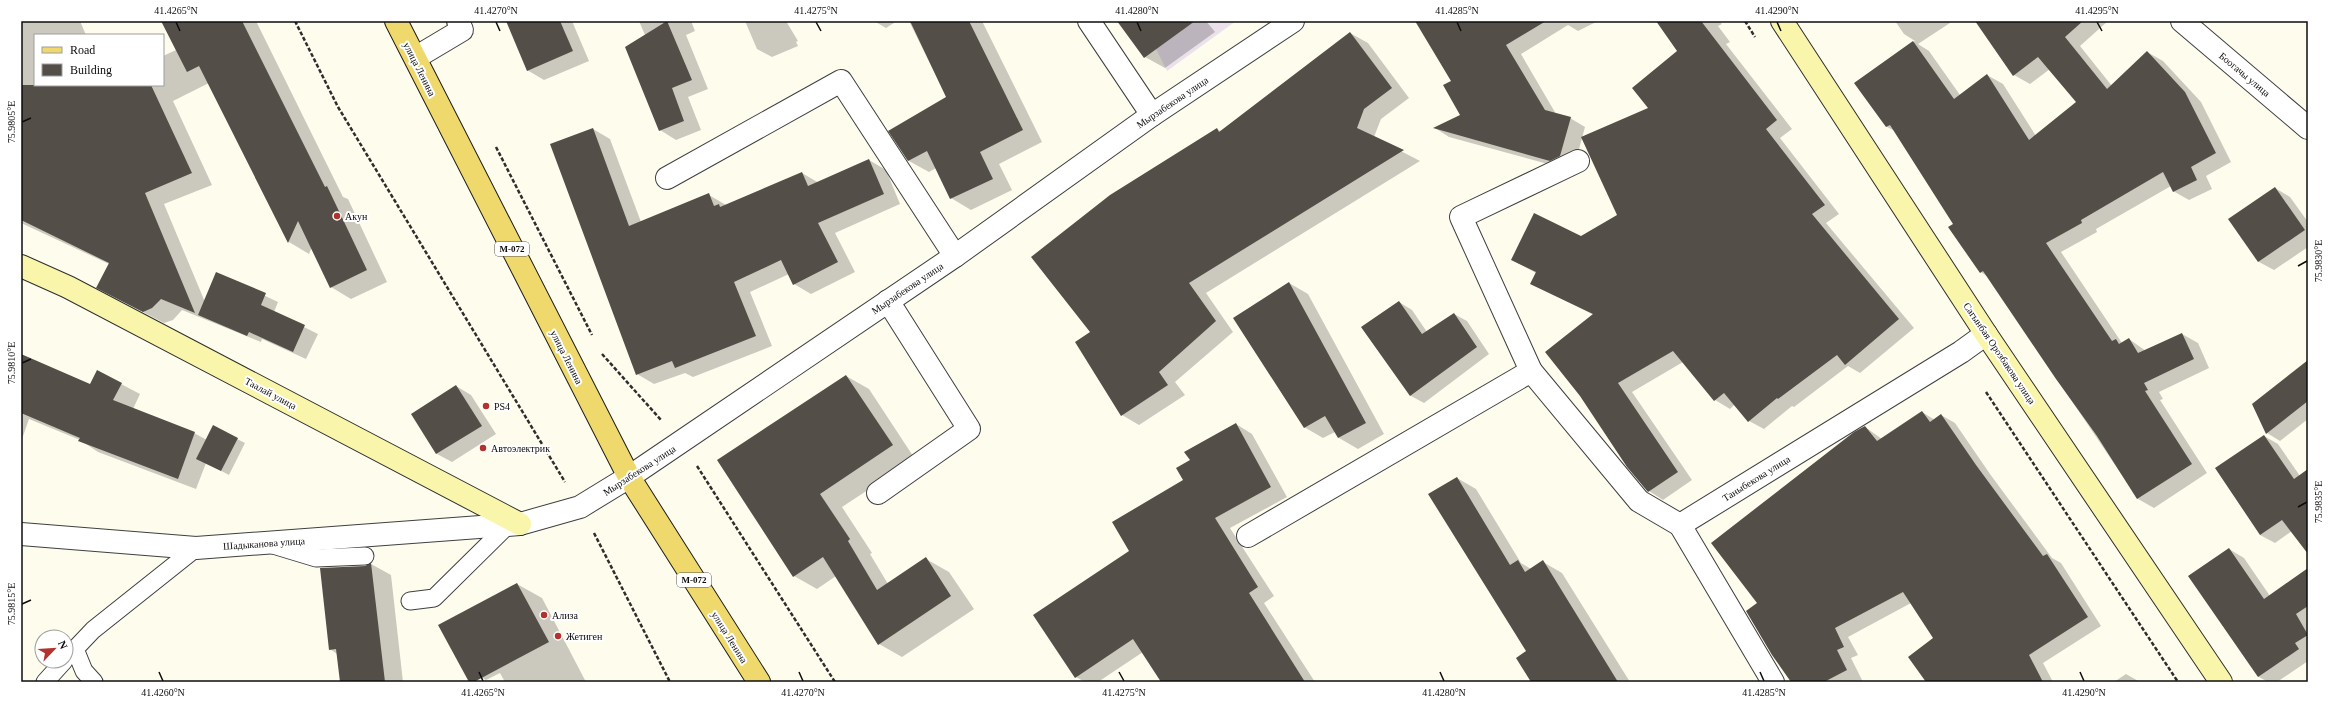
<svg xmlns="http://www.w3.org/2000/svg" width="2329" height="703" font-family="Georgia,serif">
  <rect width="100%" height="100%" fill="#fefced"/>
  <polygon fill="#eae1eb" points="1142,21 1236,21 1167,71"/>
  <g fill="#0003">
    <polygon points="21,21 80,21 86,35 35,35 35,85 163,85 163,56 176,50 162,21 256,21 343,197 348,199 387,282 351,299 331,287 312,247 309,254 289,242 209,83 173,101 212,185 164,204 205,302 217,273 278,302 274,312 318,334 306,359 262,339 261,342 182,310 173,320 164,323 118,299 109,264 21,223"/>
    <polygon points="513,21 572,21 589,61 544,80 527,70"/>
    <polygon points="639,21 691,21 695,31 686,35 708,89 688,97 701,130 676,140 660,130 645,35"/>
    <polygon points="745,21 786,21 798,41 796,42 798,46 772,57 757,49"/>
    <polygon points="874,21 897,21 886,28"/>
    <polygon points="909,21 982,21 1042,142 999,164 1012,190 971,210 951,198 936,168 929,172 909,161 890,131 947,98"/>
    <polygon points="1118,21 1206,21 1215,32 1165,68 1145,57"/>
    <polygon points="1416,21 1598,21 1578,31 1568,25 1521,54 1556,114 1570,118 1585,127 1575,164 1566,169 1449,137 1435,128 1461,115 1452,82"/>
    <polygon points="1658,21 1719,21 1722,24 1718,26 1730,42 1726,44 1792,129 1780,138 1839,214 1826,223 1914,328 1860,373 1848,366 1794,407 1792,406 1764,429 1749,421 1735,404 1730,409 1715,400 1683,362 1632,392 1692,480 1663,500 1649,491 1594,315 1532,284 1536,273 1512,260 1581,237 1618,215 1650,108 1678,51"/>
    <polygon points="1895,21 1953,21 1918,44 1929,51 1960,95 1987,75 2003,84 2036,136 2077,102 2050,69 2030,84 2014,75 1976,21 2108,21 2080,46 2112,86 2147,52 2163,61 2201,102 2231,162 2206,176 2212,189 2189,200 2173,191 2171,186 2096,229 2097,232 2061,252 2122,343 2129,339 2146,351 2182,334 2198,343 2209,368 2159,392 2163,399 2160,400 2207,473 2154,508 2138,499 1988,277 1981,272 1954,224 1895,131 1887,127 1856,83 1915,41 1904,34"/>
    <polygon points="1350,33 1368,43 1409,98 1381,119 1374,137 1420,161 1206,293 1233,332 1175,382 1185,395 1139,425 1122,415 1092,333 1217,129 1222,132"/>
    <polygon points="593,129 610,139 641,222 709,195 726,205 802,173 819,183 869,160 886,170 900,204 835,233 855,272 811,294 794,284 789,274 750,292 772,346 693,377 685,373 654,384 637,374"/>
    <polygon points="2275,188 2290,197 2308,222 2308,247 2274,270 2259,262 2230,220"/>
    <polygon points="1289,283 1308,294 1384,434 1358,449 1339,438 1335,432 1323,438 1304,427"/>
    <polygon points="1399,302 1412,310 1427,332 1454,314 1467,321 1489,354 1424,403 1411,396 1362,328"/>
    <polygon points="21,355 91,385 121,384 140,394 133,409 194,433 207,440 237,439 245,443 229,475 206,463 196,489 98,452 80,440 29,419 21,442"/>
    <polygon points="2308,361 2308,419 2280,441 2267,433"/>
    <polygon points="846,376 869,389 915,459 842,507 872,553 870,554 888,584 926,559 949,572 974,609 902,657 879,644 836,576 817,589 794,576"/>
    <polygon points="456,386 471,395 496,434 452,462 437,454 412,414"/>
    <polygon points="1922,412 1935,420 1941,415 1955,423 1990,474 2052,558 2061,563 2101,626 2043,663 2053,682 1927,682 1935,639 1911,603 1848,637 1858,655 1851,658 1863,682 1792,682 1758,603 1865,427 1882,439"/>
    <polygon points="1236,424 1252,434 1287,497 1230,528 1274,596 1264,603 1315,682 1162,682 1143,652 1098,682 1085,682 1076,677 1130,551 1185,480 1191,460"/>
    <polygon points="2264,436 2278,444 2300,476 2308,470 2308,553 2292,531 2275,543 2260,535"/>
    <polygon points="1457,478 1476,489 1521,563 1531,569 1543,562 1562,573 1630,682 1533,682 1528,652"/>
    <polygon points="2229,549 2244,558 2270,596 2308,570 2308,661 2277,682 2268,682 2259,677 2190,576"/>
    <polygon points="371,564 391,575 403,682 341,682 337,654 330,649 366,567"/>
    <polygon points="517,584 542,598 586,682 505,682 500,673 486,680 461,666"/>
    <polygon points="2126,674 2140,682 2114,682"/>
  </g>
  <g fill="#544e49">
    <polygon points="161,21 242,21 325,187 327,186 367,270 330,288 298,221 288,243 199,66 187,72"/>
    <polygon points="506,21 560,21 573,51 527,71"/>
    <polygon points="667,21 692,80 672,88 684,121 659,131 625,47"/>
    <polygon points="910,21 969,21 1023,130 980,152 993,179 950,199 927,151 908,161 888,131 946,97"/>
    <polygon points="1117,21 1195,21 1144,58"/>
    <polygon points="1415,21 1546,21 1506,45 1545,110 1571,117 1560,156 1550,161 1433,128 1460,115 1443,85 1451,81"/>
    <polygon points="1656,21 1701,21 1777,120 1766,129 1825,205 1812,214 1899,319 1845,365 1837,355 1778,399 1777,398 1748,422 1724,393 1714,401 1673,351 1618,383 1678,472 1648,492 1627,467 1580,396 1545,352 1593,314 1530,284 1536,272 1511,260 1534,213 1581,236 1617,215 1581,137 1648,108 1632,88 1677,51"/>
    <polygon points="1975,21 2083,21 2065,37 2107,89 2147,51 2185,92 2216,153 2191,167 2197,180 2173,192 2163,172 2081,220 2082,223 2046,243 2112,341 2116,339 2119,344 2129,338 2138,353 2182,333 2194,359 2144,383 2148,390 2145,391 2192,464 2137,499 2097,436 2056,379 1983,271 1980,273 1948,227 1953,224 1890,125 1886,127 1854,83 1913,41 1954,99 1987,74 2029,140 2076,102 2038,57 2013,76"/>
    <polygon points="1350,32 1392,88 1364,109 1357,128 1404,150 1189,283 1216,321 1159,372 1168,385 1121,416 1075,342 1090,332 1031,257 1110,195 1217,128 1219,132"/>
    <polygon points="21,85 151,85 192,173 145,193 195,313 161,299 152,308 143,312 96,288 109,263 21,220"/>
    <polygon points="593,128 629,226 709,193 714,206 719,204 720,207 802,172 808,186 869,159 884,194 818,223 838,262 793,285 781,260 734,282 756,336 675,368 672,361 636,375 550,144"/>
    <polygon points="2275,187 2305,230 2258,262 2228,219"/>
    <polygon points="216,272 266,293 261,305 305,325 293,352 249,332 247,336 198,315"/>
    <polygon points="1289,282 1366,423 1338,438 1325,416 1304,428 1233,318"/>
    <polygon points="1399,301 1422,334 1454,313 1477,347 1410,396 1361,327"/>
    <polygon points="21,354 90,384 97,370 122,383 113,400 195,432 178,479 78,441 80,438 21,413"/>
    <polygon points="2308,360 2308,401 2266,434 2252,404"/>
    <polygon points="846,375 893,445 820,494 850,539 848,541 877,590 926,557 951,596 878,645 823,557 793,577 717,460"/>
    <polygon points="456,385 482,426 436,454 411,414"/>
    <polygon points="1922,411 1930,422 1941,414 1976,465 2043,556 2047,554 2088,617 2029,655 2043,682 1926,682 1908,657 1933,638 1903,592 1835,628 1844,647 1837,650 1847,670 1824,682 1791,682 1772,655 1746,611 1757,603 1711,543 1854,432 1865,426 1877,441"/>
    <polygon points="1236,423 1271,487 1215,518 1258,587 1249,593 1305,682 1161,682 1133,639 1075,678 1033,615 1129,551 1112,522 1183,480 1176,468 1190,460 1184,452"/>
    <polygon points="213,425 238,438 221,471 196,459"/>
    <polygon points="2264,435 2294,479 2308,469 2308,554 2282,520 2260,535 2215,468"/>
    <polygon points="1457,477 1510,565 1518,560 1525,572 1543,560 1618,682 1531,682 1516,658 1526,651 1428,494"/>
    <polygon points="2229,548 2264,599 2308,568 2308,606 2296,614 2308,635 2295,643 2299,649 2258,677 2188,576"/>
    <polygon points="371,563 385,682 340,682 336,649 329,650 320,568 365,566"/>
    <polygon points="517,583 549,642 474,682 469,682 438,625"/>
  </g>
  <g fill="none" stroke-linecap="round" stroke-linejoin="round">
    <g stroke="#3f3f3f" stroke-width="19">
      <g id="lane">
        <polyline points="273,545 316,558 365,556"/>
        <polyline points="410,601 434,598 508,525"/>
        <polyline points="45,682 64,661"/>
        <polyline points="94,682 84,671 75,649 93,630 196,548"/>
      </g>
    </g>
    <g stroke="#3f3f3f" stroke-width="24">
      <g id="street">
        <polyline points="1089,21 1152,115"/>
        <polyline points="2182,21 2308,128"/>
        <polyline points="420,55 462,30 458,21"/>
        <polyline points="667,178 841,81 955,256"/>
        <polyline points="1531,371 1461,217 1578,161"/>
        <polyline points="878,493 969,429 888,301"/>
        <polyline points="21,534 196,548 520,524 580,507 629,477 955,256 1152,115 1293,21"/>
        <polyline points="1248,536 1531,371 1639,501 1680,525"/>
        <polyline points="1773,682 1680,525 1961,352 1986,334"/>
      </g>
    </g>
    <g stroke="#2e2e2e" stroke-width="24">
      <g id="secondary">
        <polyline points="1782,21 1986,334 2221,682"/>
        <polyline points="21,266 68,287 520,524"/>
      </g>
    </g>
    <g stroke="#1d1d1d" stroke-width="24">
      <polyline id="primary" points="396,21 629,477 759,682"/>
    </g>
    <g stroke="#2e2e2e" stroke-width="2.5" stroke-dasharray="4 2" stroke-linecap="butt">
      <polyline points="295,21 338,107 565,482"/>
      <polyline points="1745,21 1755,37"/>
      <polyline points="496,147 592,335"/>
      <polyline points="602,354 661,420"/>
      <polyline points="1986,392 2178,682"/>
      <polyline points="697,466 835,682"/>
      <polyline points="594,533 670,682"/>
    </g>
    <use href="#lane" stroke="#fff" stroke-width="17"/>
    <use href="#street" stroke="#fff" stroke-width="22"/>
    <use href="#secondary" stroke="#f9f6ac" stroke-width="22"/>
    <use href="#primary" stroke="#efd96c" stroke-width="22"/>
  </g>
  <path fill="none" stroke="#0c0c0c" stroke-width="1.5" d="M176,22l4,9M496,22l4,9M816,22l5,9M1137,22l4,9M1457,22l4,9M1777,22l4,9M2097,22l5,9M22,122l9,-4M2298,266l9,-5M22,363l9,-4M2298,507l9,-5M22,604l9,-4M159,672l4,9M479,672l4,9M799,672l4,9M1119,672l5,9M1440,672l4,9M1760,672l4,9M2080,672l4,9"/>
  <g fill="#b2322e" stroke="#fff" stroke-width="1.5">
    <circle cx="337" cy="216" r="4"/>
    <circle cx="486" cy="406" r="4"/>
    <circle cx="483" cy="448" r="4"/>
    <circle cx="544" cy="615" r="4"/>
    <circle cx="558" cy="636" r="4"/>
  </g>
  <g text-anchor="middle" stroke-width="4" stroke-linejoin="round" paint-order="stroke">
    <g fill="#fff" stroke="#555" stroke-width="1">
      <rect x="495" y="242" width="34" height="14" rx="3"/>
      <rect x="677" y="573" width="34" height="14" rx="3"/>
    </g>
    <g font-size="9" font-weight="bold" fill="#0c0c0c">
      <text x="512" y="252">М-072</text>
      <text x="694" y="583">М-072</text>
    </g>
    <g font-size="10" fill="#0c0c0c" stroke="#fff">
      <text transform="translate(420 69) rotate(63)" y="4">улица Ленина</text>
      <text transform="translate(2245 74) rotate(40)" y="4">Боогачы улица</text>
      <text transform="translate(1172 102) rotate(-34)" y="4">Мырзабекова улица</text>
      <text transform="translate(907 288) rotate(-34)" y="4">Мырзабекова улица</text>
      <text transform="translate(2000 353) rotate(56)" y="4">Сагынбая Орозбакова улица</text>
      <text transform="translate(567 357) rotate(63)" y="4">улица Ленина</text>
      <text transform="translate(271 393) rotate(28)" y="4">Таалай улица</text>
      <text transform="translate(639 470) rotate(-33)" y="4">Мырзабекова улица</text>
      <text transform="translate(1756 478) rotate(-32)" y="4">Таныбекова улица</text>
      <text transform="translate(264 543) rotate(-4)" y="4">Шадыканова улица</text>
      <text transform="translate(730 637) rotate(58)" y="4">улица Ленина</text>
    </g>
    <g font-size="10" fill="#0c0c0c" stroke="#fff" text-anchor="start">
      <text x="345" y="220">Акун</text>
      <text x="494" y="410">PS4</text>
      <text x="491" y="452">Автоэлектрик</text>
      <text x="552" y="619">Ализа</text>
      <text x="566" y="640">Жетиген</text>
    </g>
  </g>
  <rect width="2329" height="703" fill="none" stroke="#ffffff" stroke-width="44"/>
  <rect x="34" y="34" width="130" height="52" fill="#ffffff" stroke="#9e9e9e"/>
  <rect x="42" y="47" width="20" height="6" fill="#efd96c" stroke="#9e9e9e"/>
  <text x="70" y="54" font-size="12" fill="#0c0c0c">Road</text>
  <rect x="42" y="64" width="20" height="12" fill="#544e49" stroke="#9e9e9e"/>
  <text x="70" y="74" font-size="12" fill="#0c0c0c">Building</text>
  <g transform="translate(54 649) rotate(65)"><circle r="19" fill="#ffffff" stroke="#9e9e9e"/>
  <path d="M0-3L7 15L0 10L-7 15Z" fill="#b2322e"/>
  <text y="-6" font-size="11" font-weight="bold" text-anchor="middle" fill="#0c0c0c">N</text>
  </g>
  <rect x="22" y="22" width="2285" height="659" fill="none" stroke="#0c0c0c" stroke-width="1.5"/>
  <g font-size="10" text-anchor="middle" fill="#0c0c0c">
    <text x="176" y="14">41.4265°N</text>
    <text x="496" y="14">41.4270°N</text>
    <text x="816" y="14">41.4275°N</text>
    <text x="1137" y="14">41.4280°N</text>
    <text x="1457" y="14">41.4285°N</text>
    <text x="1777" y="14">41.4290°N</text>
    <text x="2097" y="14">41.4295°N</text>
    <text transform="translate(11 122) rotate(-90)" y="4">75.9805°E</text>
    <text transform="translate(2318 261) rotate(-90)" y="4">75.9830°E</text>
    <text transform="translate(11 363) rotate(-90)" y="4">75.9810°E</text>
    <text transform="translate(2318 502) rotate(-90)" y="4">75.9835°E</text>
    <text transform="translate(11 604) rotate(-90)" y="4">75.9815°E</text>
    <text x="163" y="696">41.4260°N</text>
    <text x="483" y="696">41.4265°N</text>
    <text x="803" y="696">41.4270°N</text>
    <text x="1124" y="696">41.4275°N</text>
    <text x="1444" y="696">41.4280°N</text>
    <text x="1764" y="696">41.4285°N</text>
    <text x="2084" y="696">41.4290°N</text>
  </g>
</svg>
